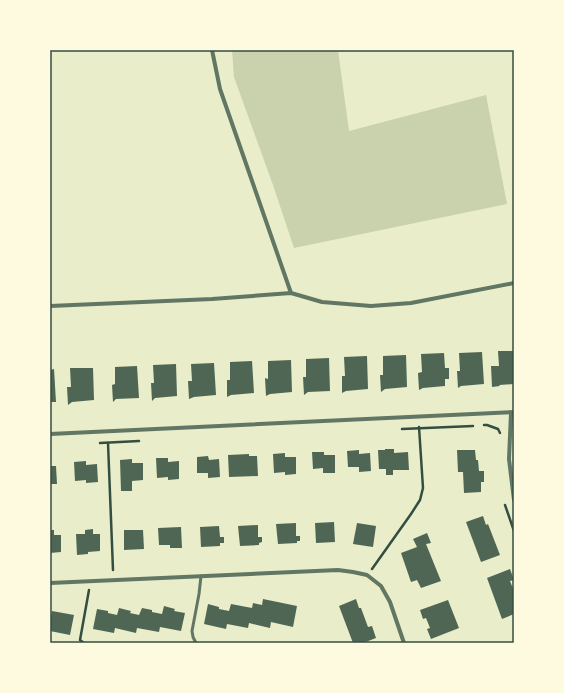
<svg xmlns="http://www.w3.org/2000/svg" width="564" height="693" font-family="'Times New Roman',serif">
  <rect width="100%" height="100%" fill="#e9edc9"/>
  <polygon fill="#cad2ad" points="232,50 338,50 349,131 486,95 507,204 294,248 273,185 234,77"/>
  <g fill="#4f6655">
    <polygon points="498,351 514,351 514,384 499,385 500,386 492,387 491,366 499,366"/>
    <polygon points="482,352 484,384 461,386 458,388 457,371 460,371 459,353"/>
    <polygon points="444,353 445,368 449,368 449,379 445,379 445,386 423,388 419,390 418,373 422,372 421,354"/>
    <polygon points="406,355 407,387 385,389 381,392 380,375 383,375 383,356"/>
    <polygon points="367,356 368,389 346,391 342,393 342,376 345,376 344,357"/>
    <polygon points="329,358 330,391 308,392 304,395 303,377 306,377 306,359"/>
    <polygon points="291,360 292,392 270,394 266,396 265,378 268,379 268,361"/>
    <polygon points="252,361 254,393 231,395 227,397 227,380 230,380 230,362"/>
    <polygon points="214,363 216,395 194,397 189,399 188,381 192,381 191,364"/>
    <polygon points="176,364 177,396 155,398 152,401 151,383 154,383 153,365"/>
    <polygon points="137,366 139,398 116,399 113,402 112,385 115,384 115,367"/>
    <polygon points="70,368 93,368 94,400 72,402 68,405 67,387 71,387"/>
    <polygon points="54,369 56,402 50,402 50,370"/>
    <polygon points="385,449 394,449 394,453 408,452 409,470 393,470 393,475 386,475 386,469 379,469 378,450 385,450"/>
    <polygon points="359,450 359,454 370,453 371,471 359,472 359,467 348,467 347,451"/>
    <polygon points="457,450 475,450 476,460 478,460 479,471 484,471 484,482 481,482 481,492 464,493 463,472 458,472"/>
    <polygon points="312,452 324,452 324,455 335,455 335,473 323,473 323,468 313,469"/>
    <polygon points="285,453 285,457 296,457 296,474 285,475 285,472 274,473 273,454"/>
    <polygon points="249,454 249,456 257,456 258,476 229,477 228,455"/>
    <polygon points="208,456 209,460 219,459 220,477 208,478 208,473 197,473 197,457"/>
    <polygon points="156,458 168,458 168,462 179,461 179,479 168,480 168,477 157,478"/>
    <polygon points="132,459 132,463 143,463 143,480 132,481 132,491 121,491 120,460"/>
    <polygon points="86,461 86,465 97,464 98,482 86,483 86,480 75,481 74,462"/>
    <polygon points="50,466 56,466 57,484 50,484"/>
    <polygon points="483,516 486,525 488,524 500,555 481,562 466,522"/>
    <polygon points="334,522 335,542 316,543 315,523"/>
    <polygon points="296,523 296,536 300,536 300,541 297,541 297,543 278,544 276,524"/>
    <polygon points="357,523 376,526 373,547 353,544"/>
    <polygon points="258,525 258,537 262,537 262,542 259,543 259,545 240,546 238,526"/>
    <polygon points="219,526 220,537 224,537 224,543 220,543 220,546 201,547 200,527"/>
    <polygon points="181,527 182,548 170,548 170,545 159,545 158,528"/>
    <polygon points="93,529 93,534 100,534 100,551 88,552 88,554 77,555 76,534 85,534 85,530"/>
    <polygon points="50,530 54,530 54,535 61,535 61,552 50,553"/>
    <polygon points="124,530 143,530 144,549 124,550"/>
    <polygon points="427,533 431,543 426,544 441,581 421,588 417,580 411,582 401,553 417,547 413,539"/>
    <polygon points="510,569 514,580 510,581 514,591 514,614 502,619 487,578"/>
    <polygon points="263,599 297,606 293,627 271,622 270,628 249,623 248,628 227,624 226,629 204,624 208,604 219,607 219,609 229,611 231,604 252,608 253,603 262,605"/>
    <polygon points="356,599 359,608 361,608 368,627 372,626 376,638 363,643 353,643 339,606"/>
    <polygon points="448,600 459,628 431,639 427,629 430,628 426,618 423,619 420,610"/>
    <polygon points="164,606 175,609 174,611 185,613 181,631 160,627 159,632 137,628 136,633 115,628 114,633 93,629 97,609 108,611 108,613 117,615 119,608 131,611 130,613 139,615 142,608 152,610 152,612 162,614"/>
    <polygon points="52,611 74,615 70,635 50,631 50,615 51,616"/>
  </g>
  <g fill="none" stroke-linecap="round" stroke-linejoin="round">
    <g stroke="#344e41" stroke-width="2.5">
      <polyline points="484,425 487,425 498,429 500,433"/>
      <polyline points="402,429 473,426"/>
      <polyline points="100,443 139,441"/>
      <polyline points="108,443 113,570"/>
      <polyline points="505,505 514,531"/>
      <polyline points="372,569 411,514 420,500 423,488 419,427"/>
      <polyline points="84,643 80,640 89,590"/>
    </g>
    <polyline stroke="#617663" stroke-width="3" points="196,643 193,637 192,631 199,594 201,576"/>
    <g stroke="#617663" stroke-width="4">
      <polyline points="212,50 220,89 291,293"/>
      <polyline points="50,306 212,299 291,293 322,302 371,306 411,303 514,283"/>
      <polyline points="511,413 509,459 514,500"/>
      <polyline points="50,434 514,412"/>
      <polyline points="50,583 338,570 353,572 367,575 381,586 390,602 404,643"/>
    </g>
  </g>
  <rect width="564" height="693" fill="none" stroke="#fefae0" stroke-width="102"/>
  <rect x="51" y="51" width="462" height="591" fill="none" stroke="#344e41" stroke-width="1.5"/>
</svg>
